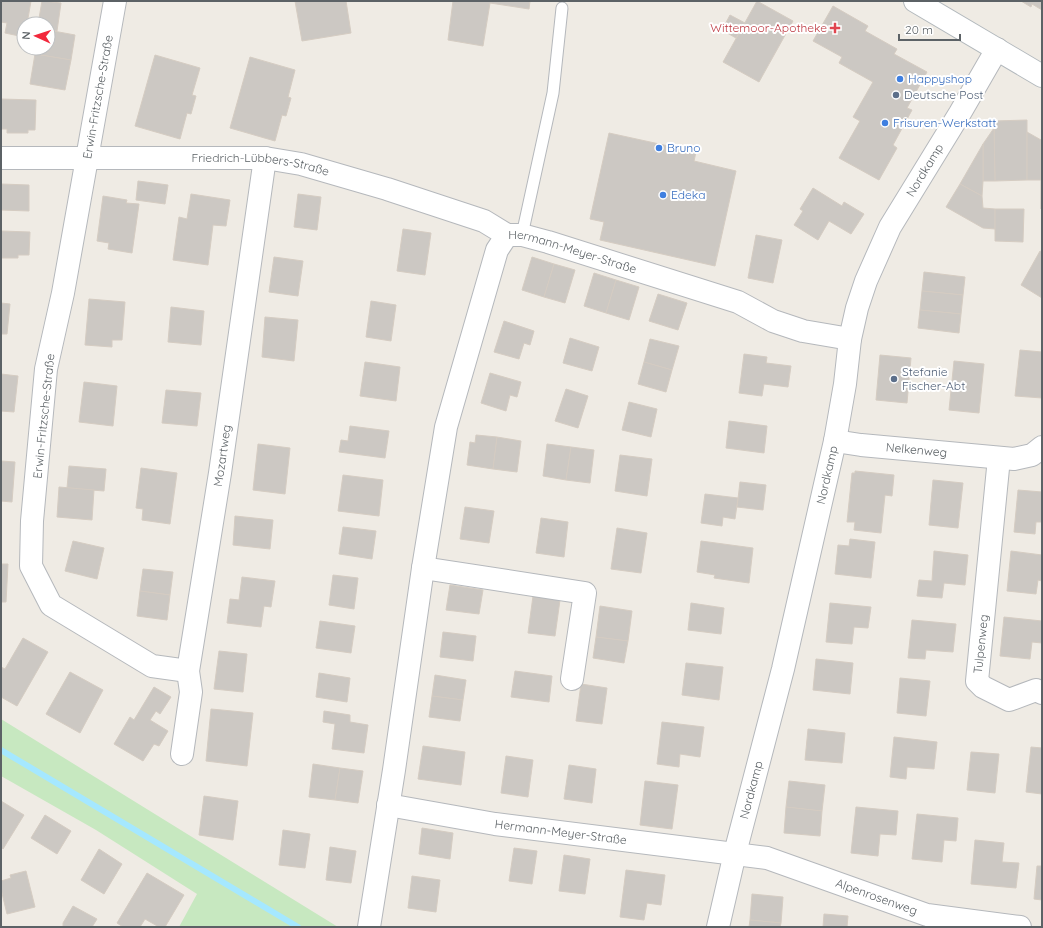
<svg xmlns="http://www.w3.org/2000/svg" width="1043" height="928" font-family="Quicksand,sans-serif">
  <rect width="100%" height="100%" fill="#efebe4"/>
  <polygon fill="#c7e8c0" points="1,719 338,927 179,927 197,894 96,830 1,776"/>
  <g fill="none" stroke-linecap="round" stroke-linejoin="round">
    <polyline stroke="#a5e8ff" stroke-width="6" points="1,750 298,927"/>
  </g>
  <g fill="#ccc8c3" stroke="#d5ccc2">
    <polygon points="1,1 31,1 27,24 24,24 24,37 5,33 7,23 1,22"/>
    <polygon points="42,1 61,3 57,31 48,30 48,24 38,24"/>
    <polygon points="295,1 346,1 351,33 302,41"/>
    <polygon points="453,1 530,1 529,9 490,3 483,46 448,40"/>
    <polygon points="757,1 793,21 759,82 723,62"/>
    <polygon points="1021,1 1042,1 1042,10 1032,4 1031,7"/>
    <polygon points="833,6 868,26 865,31 897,49 894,54 927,72 907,108 912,110 893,145 897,148 879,180 839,158 860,121 853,117 873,82 839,63 842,57 813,41"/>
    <polygon points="730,15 745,23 736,38 722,30"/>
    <polygon points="48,30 75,35 71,60 35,54 35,48 48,48"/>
    <polygon points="35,54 71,60 65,90 30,84"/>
    <polygon points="155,55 200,68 192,95 196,96 191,114 187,113 180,139 135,126"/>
    <polygon points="250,57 295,70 288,97 291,98 286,116 282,115 275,141 230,128"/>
    <polygon points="1,99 36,100 35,130 28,130 28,133 7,133 7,129 1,129"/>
    <polygon points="1027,120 1027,180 995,181 994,121"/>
    <polygon points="994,128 995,181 983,181 983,144"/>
    <polygon points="1027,132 1041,140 1041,180 1027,180"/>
    <polygon points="609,133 696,152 694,161 736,171 715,266 600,240 604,222 590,219"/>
    <polygon points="1041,140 1042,140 1041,209"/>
    <polygon points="983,144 983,181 982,196 960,184"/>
    <polygon points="138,181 168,185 165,204 136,200"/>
    <polygon points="1,184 29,185 29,211 1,210"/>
    <polygon points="960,184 982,196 983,208 995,209 995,229 983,228 946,207"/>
    <polygon points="813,188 842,206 844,202 864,214 851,234 829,221 818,240 794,225 803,211 800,209"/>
    <polygon points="191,194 230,200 226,226 213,225 208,265 173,260 179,217 187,219"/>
    <polygon points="298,194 321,197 317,230 294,227"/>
    <polygon points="103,196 127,200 126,203 139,204 132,253 108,249 109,243 97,241"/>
    <polygon points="995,209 1024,209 1023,242 995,241"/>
    <polygon points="403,229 431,233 425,275 397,271"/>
    <polygon points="1,231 30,232 29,255 18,255 18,258 1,258"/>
    <polygon points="756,235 782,240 773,283 748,278"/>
    <polygon points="1040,251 1042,252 1042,298 1021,285"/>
    <polygon points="274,257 303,261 298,296 269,292"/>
    <polygon points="532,257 554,264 544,297 522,290"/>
    <polygon points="554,264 575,270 565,303 544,297"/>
    <polygon points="924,272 965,277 963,295 922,291"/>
    <polygon points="594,273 616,280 606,313 584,306"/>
    <polygon points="616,280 639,287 629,320 606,313"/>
    <polygon points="922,291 963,295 961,314 920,310"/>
    <polygon points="658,294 687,303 678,330 649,321"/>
    <polygon points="89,299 125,302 122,340 112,340 112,347 85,345"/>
    <polygon points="371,301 396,305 391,341 366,337"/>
    <polygon points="1,303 10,304 7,334 1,334"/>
    <polygon points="171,307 204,311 201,345 168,342"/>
    <polygon points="920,310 961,314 959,333 918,328"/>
    <polygon points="265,317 298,320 294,361 262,357"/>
    <polygon points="504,321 534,331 530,345 524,343 519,359 494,352"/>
    <polygon points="570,338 599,347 592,371 563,363"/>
    <polygon points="650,339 679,346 672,370 644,362"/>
    <polygon points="1020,350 1042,352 1042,398 1015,396"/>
    <polygon points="744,354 767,357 766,363 791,366 788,387 764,384 762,396 739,393"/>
    <polygon points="880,355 911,358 907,403 876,400"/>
    <polygon points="954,361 984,364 979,413 949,410"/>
    <polygon points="365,362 400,367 396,401 360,396"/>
    <polygon points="644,362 672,370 666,392 638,384"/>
    <polygon points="490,373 521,382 517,397 510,395 506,411 481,403"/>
    <polygon points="1,374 18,376 14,412 1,411"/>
    <polygon points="84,382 117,386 113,426 79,422"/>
    <polygon points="566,389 588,396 578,428 555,421"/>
    <polygon points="166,390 201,393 197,426 162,423"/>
    <polygon points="629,402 657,409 651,437 622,430"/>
    <polygon points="729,421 767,426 764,453 726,448"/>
    <polygon points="350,426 389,431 385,458 339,452 341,440 348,441"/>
    <polygon points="476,435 497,437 493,469 467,465 470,442 475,443"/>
    <polygon points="497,437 521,441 517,472 493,469"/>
    <polygon points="258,444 290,448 285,494 253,490"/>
    <polygon points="547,444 571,447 566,480 543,476"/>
    <polygon points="571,447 594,450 590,483 566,480"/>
    <polygon points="620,455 652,459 647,496 615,491"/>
    <polygon points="1,461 15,462 12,502 1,501"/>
    <polygon points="69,466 106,469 104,491 67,488"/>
    <polygon points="141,468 177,473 170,524 142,520 143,509 136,508"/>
    <polygon points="855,471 894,475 892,496 885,495 881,533 854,530 855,522 847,522 852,473 855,473"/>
    <polygon points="343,475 383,480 379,516 338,511"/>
    <polygon points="933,480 963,483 958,528 929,525"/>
    <polygon points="740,482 766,485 763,510 737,507"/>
    <polygon points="59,487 94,490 92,520 57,517"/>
    <polygon points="1018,490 1042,492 1042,522 1036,522 1035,534 1014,532"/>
    <polygon points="705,494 738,498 735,519 723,517 722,526 701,523"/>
    <polygon points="465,507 494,511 489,543 460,539"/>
    <polygon points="235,516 273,520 270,549 233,545"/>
    <polygon points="541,518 568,522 564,557 536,553"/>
    <polygon points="343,527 376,531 372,559 339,554"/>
    <polygon points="617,528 647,533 641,573 611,569"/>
    <polygon points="850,539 875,542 871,578 835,574 838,545 849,546"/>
    <polygon points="73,541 104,548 97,579 65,571"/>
    <polygon points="701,541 753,548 749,583 714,578 715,575 697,572"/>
    <polygon points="934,551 968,555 965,585 944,583 942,598 917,596 919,580 932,581"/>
    <polygon points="1011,551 1042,555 1042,581 1038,580 1036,594 1007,591"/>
    <polygon points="1,564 8,564 6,602 1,602"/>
    <polygon points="143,569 173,572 170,595 140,591"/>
    <polygon points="333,575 358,578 354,609 329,605"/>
    <polygon points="242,577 275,581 271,607 264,606 261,627 227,623 230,599 239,600"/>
    <polygon points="450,585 483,590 479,614 446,610"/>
    <polygon points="140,591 170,595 167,620 137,616"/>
    <polygon points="533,596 560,600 555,636 528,633"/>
    <polygon points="691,603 724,608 721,634 688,630"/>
    <polygon points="830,603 871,607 868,628 854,627 852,644 826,642"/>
    <polygon points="600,606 632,611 628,641 596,637"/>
    <polygon points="1004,617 1042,621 1042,643 1032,642 1030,659 1000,656"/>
    <polygon points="912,620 956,624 953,652 926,650 925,659 908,658"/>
    <polygon points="320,621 355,626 351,653 316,648"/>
    <polygon points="443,632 476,636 473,661 440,657"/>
    <polygon points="596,637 628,641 624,663 593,658"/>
    <polygon points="23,638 48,652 17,706 1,697 1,667 5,669"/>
    <polygon points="219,651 247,654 243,692 214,689"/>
    <polygon points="816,659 853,663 850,694 813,690"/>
    <polygon points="686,663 723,667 719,700 682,695"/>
    <polygon points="515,671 552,676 549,702 511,697"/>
    <polygon points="70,672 103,690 80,733 46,714"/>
    <polygon points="319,673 350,678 347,702 316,697"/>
    <polygon points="435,675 466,680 463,700 432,696"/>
    <polygon points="900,678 930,681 926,716 897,713"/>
    <polygon points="581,684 607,688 602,724 576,721"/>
    <polygon points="154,687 171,697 160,714 156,711 150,720 168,731 159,746 154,744 143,761 114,744 130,717 134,720"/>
    <polygon points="432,696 463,700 460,721 429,717"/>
    <polygon points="211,709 253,713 247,766 206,761"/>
    <polygon points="324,711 350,715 350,722 368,725 364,753 332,749 335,724 323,722"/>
    <polygon points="662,722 704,727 700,757 680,754 679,767 657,764"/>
    <polygon points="808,729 845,733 842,763 805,760"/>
    <polygon points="894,737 937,742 934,769 907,767 906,779 890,777"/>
    <polygon points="423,746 465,752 461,785 418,779"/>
    <polygon points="1031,747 1042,748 1042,794 1026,792"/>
    <polygon points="971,752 999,754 995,793 967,790"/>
    <polygon points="506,756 533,760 528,797 501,793"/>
    <polygon points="313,764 340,768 335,800 309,797"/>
    <polygon points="569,765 596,769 592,803 564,799"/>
    <polygon points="340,768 363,771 358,803 335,800"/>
    <polygon points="645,781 678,785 672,829 640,825"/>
    <polygon points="789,781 825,785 822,811 786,807"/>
    <polygon points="204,796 238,801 233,840 199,835"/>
    <polygon points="1,801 24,815 3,849 1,847"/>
    <polygon points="786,807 822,811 820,836 784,833"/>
    <polygon points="856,807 898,811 896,835 880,834 878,856 851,853"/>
    <polygon points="917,814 958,818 956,841 944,840 942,862 912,859"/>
    <polygon points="45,815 71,831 57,854 31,838"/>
    <polygon points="422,828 453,833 450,859 419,854"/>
    <polygon points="283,830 310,834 305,868 279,865"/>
    <polygon points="975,840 1004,843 1002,862 1019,863 1016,888 971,884"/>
    <polygon points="330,847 356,851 351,883 326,880"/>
    <polygon points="514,848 537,851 532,884 509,881"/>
    <polygon points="99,849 122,864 104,894 81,880"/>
    <polygon points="564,855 590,859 585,894 559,891"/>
    <polygon points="1037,866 1042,866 1042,900 1034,899"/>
    <polygon points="626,870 665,875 661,905 647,903 644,920 620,917"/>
    <polygon points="26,871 35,907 7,914 1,889 1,881 11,878 10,875"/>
    <polygon points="147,873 184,895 165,927 159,927 145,919 140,927 123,927 117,923"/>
    <polygon points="412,876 440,880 436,912 408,908"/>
    <polygon points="752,894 783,897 781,923 750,920"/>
    <polygon points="73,906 97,919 92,927 63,927 63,923"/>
    <polygon points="824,914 848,916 847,927 823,927"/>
    <polygon points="750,920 781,923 780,927 749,927"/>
  </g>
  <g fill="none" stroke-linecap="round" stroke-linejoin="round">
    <g stroke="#b5b8bc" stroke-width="13">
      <polyline id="lane" points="522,235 553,93 562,8"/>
    </g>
    <g stroke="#b5b8bc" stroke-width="24">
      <g id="street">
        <polyline points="115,1 63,293 46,369 32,521 31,566 51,605 152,666 188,671"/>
        <path id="s1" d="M1,158h264l36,6 86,25 97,32 23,14"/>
        <path id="s2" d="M835,441l26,4 153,14 18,-4 10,-8"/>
        <polyline points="999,458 977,681 983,687 1009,700 1036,690 1042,693"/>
        <polyline points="423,568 585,593 572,679"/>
        <path id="s3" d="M182,754l9,-62 -3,-21 32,-198 45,-315"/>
        <path id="s4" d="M388,805l107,19 272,34 160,57 93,12"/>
        <path id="s5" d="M369,927l25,-157 29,-202 23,-141 51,-177 10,-15h15l26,7 190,60 35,19 30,10 47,8"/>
        <path id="s6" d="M718,927l17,-74 48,-184 41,-180 11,-48 10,-57 5,-45 7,-31 9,-27 24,-54 70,-114 37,-64"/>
      </g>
    </g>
    <g stroke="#b3b9bd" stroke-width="24">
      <polyline id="secondary" points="915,1 1042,76"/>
    </g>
    <use href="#lane" stroke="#fff" stroke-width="11"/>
    <use href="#street" stroke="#fff" stroke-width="22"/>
    <use href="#secondary" stroke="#fff" stroke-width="22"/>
  </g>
  <path fill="#e0444e" stroke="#fff" stroke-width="1.5" d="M833 22h4v4h4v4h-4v4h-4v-4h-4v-4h4z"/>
  <g fill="#3f7fe0" stroke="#fff" stroke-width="1.5">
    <circle cx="900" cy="79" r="4"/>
    <circle cx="885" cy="123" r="4"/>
    <circle cx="659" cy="148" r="4"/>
    <circle cx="663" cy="195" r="4"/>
  </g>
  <g fill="#5c6f8a" stroke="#fff" stroke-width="1.5">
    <circle cx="896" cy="95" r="4"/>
    <circle cx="894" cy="379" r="4"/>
  </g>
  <g text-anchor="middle" stroke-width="4" stroke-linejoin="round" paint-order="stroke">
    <g font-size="12" fill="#be3a42" stroke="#fff" text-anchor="end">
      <text x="827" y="32">Wittemoor-Apotheke</text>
    </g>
    <g font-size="12" fill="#366cbe" stroke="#fff" text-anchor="start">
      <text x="908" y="83">Happyshop</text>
      <text x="893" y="127">Frisuren-Werkstatt</text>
      <text x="667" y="152">Bruno</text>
      <text x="671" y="199">Edeka</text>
    </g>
    <g font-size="12" fill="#4e5e75" stroke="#fff" text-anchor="start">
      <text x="904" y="99">Deutsche Post</text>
      <text x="902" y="376">Stefanie<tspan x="902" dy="14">Fischer-Abt</tspan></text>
    </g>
    <g font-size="12" fill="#5c6266" stroke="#fff">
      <text transform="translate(98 97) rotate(-80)" y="4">Erwin-Fritzsche-Straße</text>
      <text dy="4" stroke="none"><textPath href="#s1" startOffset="260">Friedrich-Lübbers-Straße</textPath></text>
      <text dy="4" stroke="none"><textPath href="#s6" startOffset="789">Nordkamp</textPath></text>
      <text dy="4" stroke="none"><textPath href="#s5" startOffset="776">Hermann-Meyer-Straße</textPath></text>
      <text transform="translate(44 416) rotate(-84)" y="4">Erwin-Fritzsche-Straße</text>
      <text dy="4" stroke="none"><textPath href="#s2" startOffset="82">Nelkenweg</textPath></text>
      <text dy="4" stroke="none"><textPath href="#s3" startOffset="302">Mozartweg</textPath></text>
      <text dy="4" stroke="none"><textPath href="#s6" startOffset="465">Nordkamp</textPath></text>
      <text transform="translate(981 644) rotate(-84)" y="4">Tulpenweg</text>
      <text dy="4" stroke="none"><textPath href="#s6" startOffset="141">Nordkamp</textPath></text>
      <text dy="4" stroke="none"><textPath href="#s4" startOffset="175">Hermann-Meyer-Straße</textPath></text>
      <text dy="4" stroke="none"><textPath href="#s4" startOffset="499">Alpenrosenweg</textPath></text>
    </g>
  </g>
  <rect width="1043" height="928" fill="none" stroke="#5c6266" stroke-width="4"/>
  <g transform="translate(36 36) rotate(273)"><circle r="19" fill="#ffffff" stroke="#bec0c2"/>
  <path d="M0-3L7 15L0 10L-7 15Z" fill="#f2283c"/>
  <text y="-6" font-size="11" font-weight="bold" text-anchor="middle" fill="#5c6266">N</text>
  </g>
  <path d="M899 34v6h61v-6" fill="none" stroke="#5c6266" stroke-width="2"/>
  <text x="905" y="34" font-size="12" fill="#5c6266" stroke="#ffffff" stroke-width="3" paint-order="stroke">20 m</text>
</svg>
